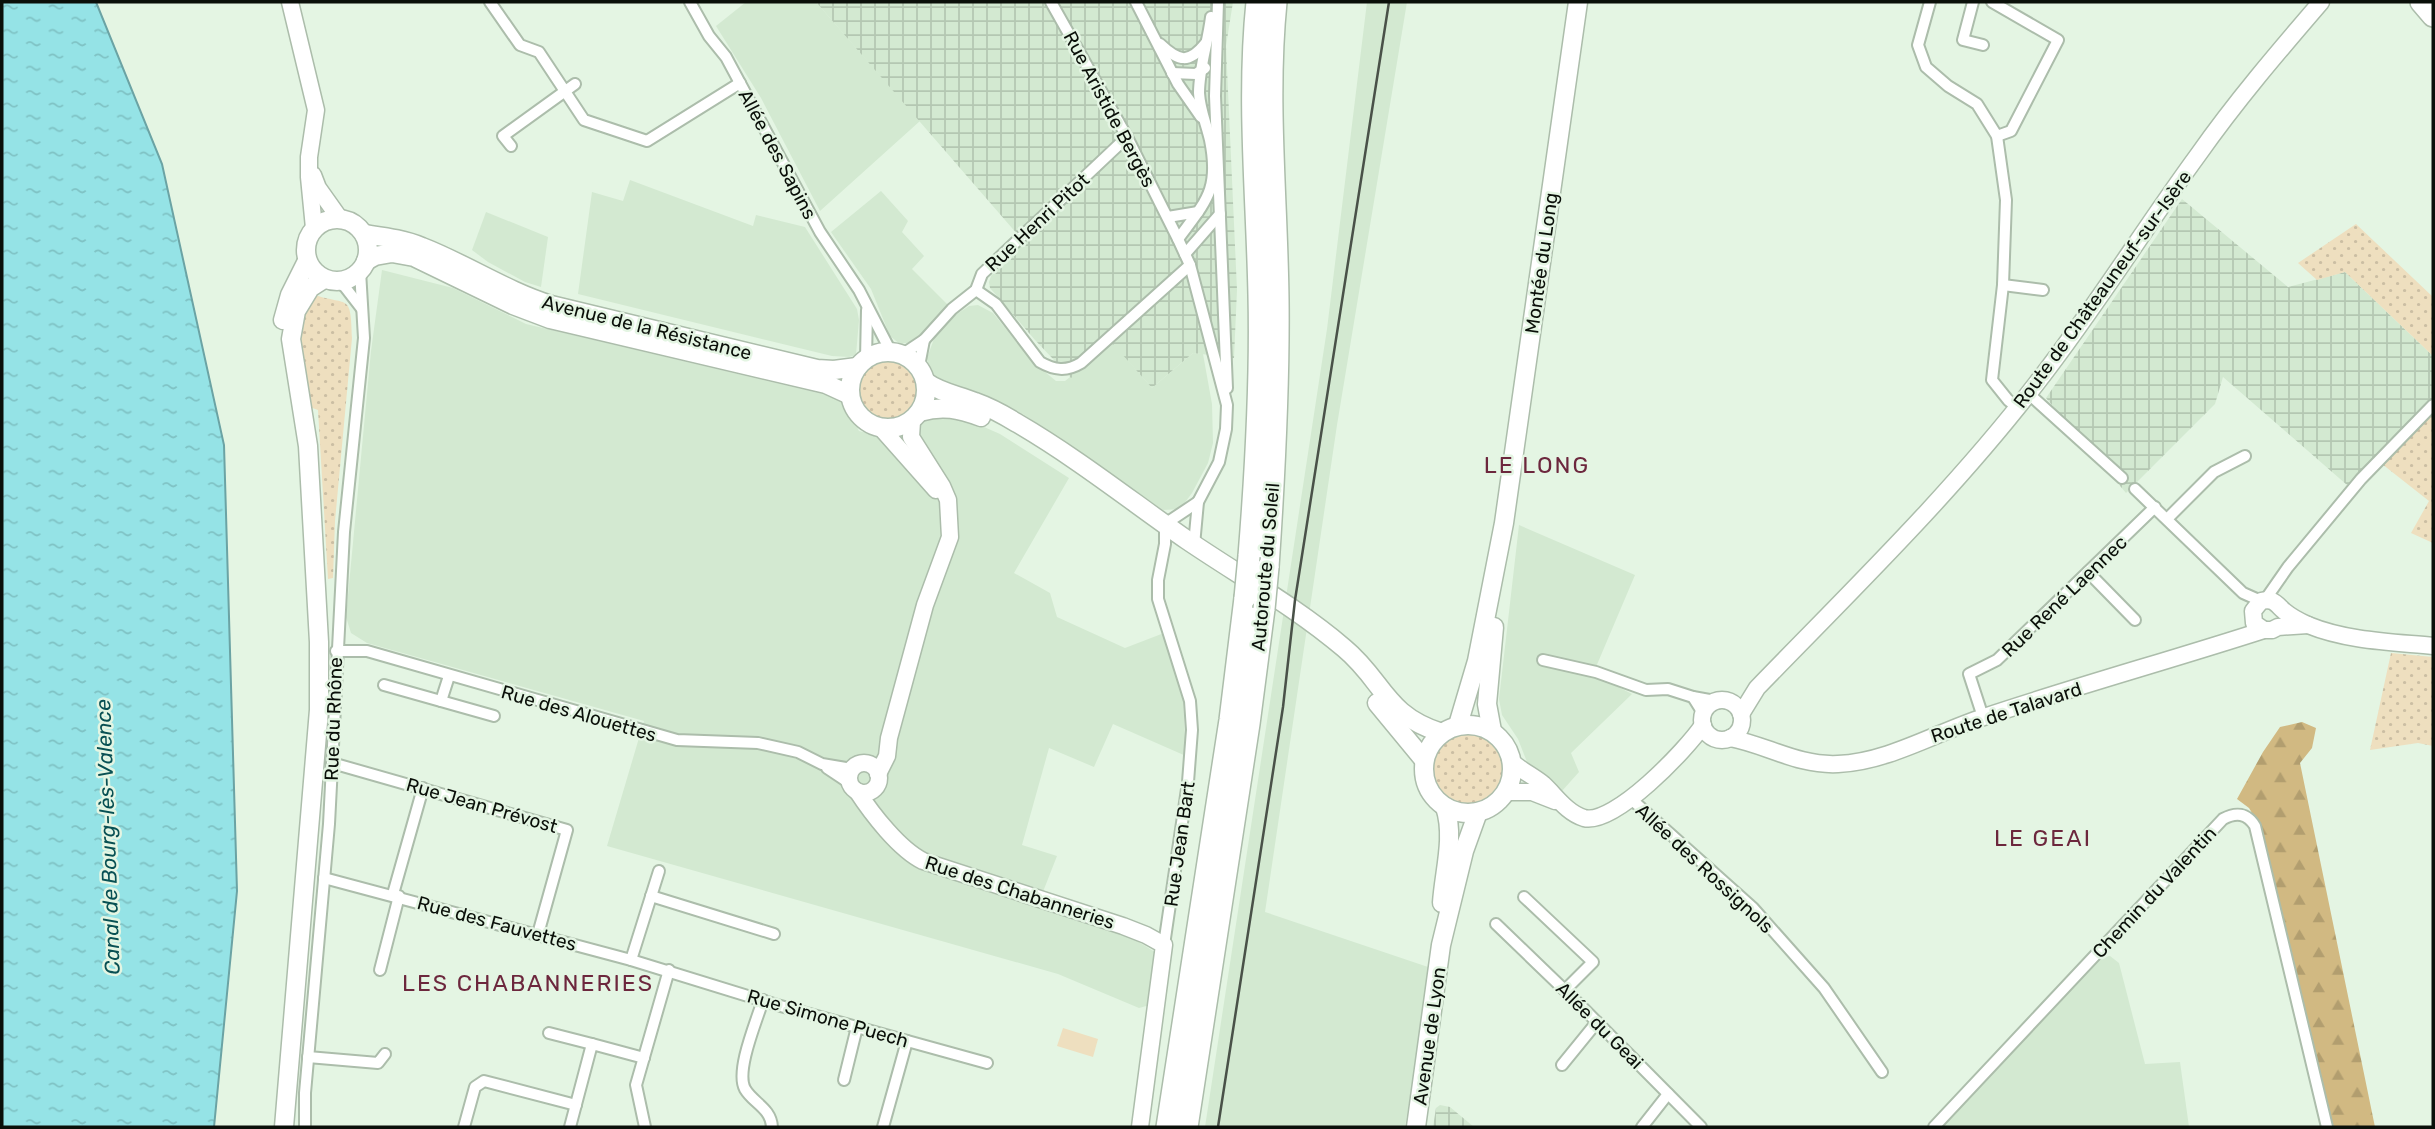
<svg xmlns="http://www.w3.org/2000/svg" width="2435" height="1129" font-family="Rubik,sans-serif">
  <defs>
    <pattern id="industrial-grid" width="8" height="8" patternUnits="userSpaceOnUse" patternTransform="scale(1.75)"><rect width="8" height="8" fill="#d3e9d1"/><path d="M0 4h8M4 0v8" fill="none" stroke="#b4c7b2"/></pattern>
    <pattern id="green-dots" width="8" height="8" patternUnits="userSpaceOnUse" patternTransform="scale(1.75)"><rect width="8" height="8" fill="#eedfbf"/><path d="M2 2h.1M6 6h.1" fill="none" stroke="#cbbea3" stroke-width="1.8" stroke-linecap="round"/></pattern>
    <pattern id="forest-firs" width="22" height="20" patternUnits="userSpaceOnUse" patternTransform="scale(1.75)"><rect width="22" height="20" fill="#d1b982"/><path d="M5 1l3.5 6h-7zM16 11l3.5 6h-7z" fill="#b29e6f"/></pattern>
    <pattern id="water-ripples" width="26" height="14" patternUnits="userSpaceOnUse" patternTransform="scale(1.75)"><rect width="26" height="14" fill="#95e3e6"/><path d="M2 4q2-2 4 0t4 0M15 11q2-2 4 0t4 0" fill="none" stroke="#7fc2c4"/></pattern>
  </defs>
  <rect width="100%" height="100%" fill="#e4f5e3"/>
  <g fill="#d3e9d1">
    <polygon points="746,2 816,2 920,121 820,211 761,98 716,26"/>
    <polygon points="1367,2 1407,2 1337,425 1265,912 1431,968 1405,1127 1205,1127 1327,329"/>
    <polygon points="630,180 753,226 756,215 805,227 857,309 859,320 856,355 849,357 832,356 578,294 592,192 623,201"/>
    <polygon points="881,191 908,221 902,232 924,256 912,269 949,306 912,342 900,344 890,336 871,289 831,232"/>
    <polygon points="486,212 548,237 541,287 525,282 488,262 472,250"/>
    <polygon points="382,270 453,288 526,324 831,396 843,401 859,431 875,435 916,430 925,418 942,414 959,416 1000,434 1069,478 1014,573 1050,593 1057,617 1125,648 1164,633 1183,699 1186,756 1113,724 1094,767 1049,748 1022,845 1057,856 1037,907 1134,939 1158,954 1150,1005 1139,1008 1058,974 607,846 644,721 367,643 351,633 346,617 371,351"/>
    <polygon points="978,305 993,313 1033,362 1056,381 1065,381 1113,343 1152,388 1193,353 1203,354 1212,404 1213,443 1208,463 1192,493 1180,509 1163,510 1023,414 998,402 937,381 931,375 927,358 935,336 957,314 969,306"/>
    <polygon points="1519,525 1635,575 1593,674 1632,694 1571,753 1579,772 1562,791 1527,762 1518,739 1502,715 1499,699"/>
    <polygon points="2110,956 2119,963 2145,1064 2180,1062 2189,1127 1941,1127 2099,958"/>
  </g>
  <g fill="url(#industrial-grid)">
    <polygon points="816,2 1233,2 1226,46 1237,290 1234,358 1193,353 1152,388 1113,344 1071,378 1035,340 990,288 989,282 991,276 1024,242"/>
    <polygon points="2182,199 2288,287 2345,272 2433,356 2433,400 2347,485 2223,377 2215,404 2126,493 2046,398"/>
    <polygon points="1440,1105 1450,1107 1474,1127 1433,1127 1436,1108"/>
  </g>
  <g fill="url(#green-dots)">
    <polygon points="2356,224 2433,297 2433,356 2345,272 2317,280 2298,263"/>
    <path d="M312,294c36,13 39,-3 40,44l-17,183 -2,57 -5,1 -10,-169 -11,-4 -11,-69 5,-24z"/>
    <circle cx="888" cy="390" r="29"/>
    <polygon points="2433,413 2433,543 2411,533 2429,501 2382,464"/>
    <polygon points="2391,653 2433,657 2433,746 2418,743 2370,750"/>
    <circle cx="1467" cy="770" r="36"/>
  </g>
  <polygon fill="url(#forest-firs)" points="2302,722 2316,728 2312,748 2300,763 2375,1127 2330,1127 2257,821 2249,808 2237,799 2263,752 2280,727"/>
  <polygon fill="#eedfbf" points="1063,1028 1098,1039 1093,1057 1057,1046"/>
  <polygon fill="url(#water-ripples)" stroke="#6ba3a4" stroke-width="2" points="2,2 96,2 162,164 224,445 237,891 214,1127 2,1127"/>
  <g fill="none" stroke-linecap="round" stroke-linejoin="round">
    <g stroke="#acbdab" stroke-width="14">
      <g id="street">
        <polyline points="490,2 520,45 539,52 584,120 647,141 740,83"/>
        <polyline points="690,2 709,36 726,57 820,232 859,290 891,352"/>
        <polyline points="1051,2 1127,137 1178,239 1190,265 1227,405 1226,429 1219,462 1198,502 1194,545"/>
        <polyline points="1136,2 1178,84 1201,117"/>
        <polyline points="1218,2 1215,96 1227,388"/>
        <polyline points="1930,2 1918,45 1926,67 1948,86 1977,104 1997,136 2006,200 2003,285 1992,380 2008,400 2018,408"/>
        <polyline points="1973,2 1963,40 1983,45"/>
        <polyline points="1992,2 2058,40 2011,131 1997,136"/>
        <path d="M1160,44c19,18 29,20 46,-1"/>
        <polyline points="1172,73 1196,74 1205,68"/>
        <polyline points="511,146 503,136 575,84"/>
        <polyline points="1168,217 1198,212"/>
        <path d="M1178,239c28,-38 42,-49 32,-99 -4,-17 -10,-30 -11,-47 0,-25 9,-51 12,-76"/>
        <polyline points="1185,254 1220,214"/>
        <polyline points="337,281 345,287 362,309"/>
        <polyline points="2003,285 2043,290"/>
        <path d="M976,290l20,14 44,58c14,8 26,10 41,1l109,-98"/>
        <polyline points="903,354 924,340 952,309 976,290 982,274 1127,137"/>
        <polyline points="866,359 867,310"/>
        <polyline points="919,366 924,340"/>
        <polyline points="2029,394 2122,478"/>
        <polyline points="2135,489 2243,593 2261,601"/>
        <polyline points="2167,519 2214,472 2245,456"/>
        <polyline points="2088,572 2135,620"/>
        <polyline points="2265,600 2288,567 2361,479 2433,405"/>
        <polyline points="336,651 367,651 677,740 758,743 798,752 822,764 852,769"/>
        <polyline points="1543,660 1596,672 1646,690 1668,689 1693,697 1715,701"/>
        <polyline points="384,685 494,716"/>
        <polyline points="1693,697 1703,713"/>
        <polyline points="441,701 449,676"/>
        <polyline points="1983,717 1969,674 1997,660 2155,507"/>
        <polyline points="332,763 567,830 538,934"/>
        <polyline points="827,768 851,784"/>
        <polyline points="1630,798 1753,908 1824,988 1882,1072"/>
        <polyline points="324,878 631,960 777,1005 987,1063"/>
        <polyline points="393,894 423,788"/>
        <polyline points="651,896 774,934"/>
        <polyline points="1524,897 1593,962 1565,990"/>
        <polyline points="1496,924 1578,1003 1701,1127"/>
        <polyline points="1164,945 1188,782 1192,730 1190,701 1158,599 1158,580 1165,544 1165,524 1198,502"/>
        <polyline points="631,960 659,871"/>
        <polyline points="380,970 399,896"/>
        <path d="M763,1000c-6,20 -28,71 -18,89 8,14 26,19 27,38"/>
        <polyline points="549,1033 592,1044"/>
        <polyline points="308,1057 378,1063 385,1054"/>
        <polyline points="1562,1065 1597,1022"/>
        <polyline points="844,1080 857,1027"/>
        <polyline points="305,1127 305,1093 329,824 344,532 364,338 360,271"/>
        <polyline points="464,1127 475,1087 484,1081 576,1105"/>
        <polyline points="570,1127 592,1044 644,1058"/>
        <polyline points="645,1127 636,1085 669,970"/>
        <polyline points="883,1127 907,1041"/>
        <polyline points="1642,1127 1668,1094"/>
        <path d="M1934,1127l289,-308c13,-7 24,-6 32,7l72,301"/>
      </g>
    </g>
    <g stroke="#acbdab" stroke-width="19">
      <g id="secondary">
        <polyline points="290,2 316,110 309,157 309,177 314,228"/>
        <polyline points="313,175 318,188 340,219"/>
        <polyline points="881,428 936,490"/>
        <path d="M2264,630l-10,-7 -1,-12 8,-10c13,-3 15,3 23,10 6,5 17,11 24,14 39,16 84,17 125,21"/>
        <circle cx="1722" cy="720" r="20"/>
        <path d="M1741,714l16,-26c95,-98 195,-195 279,-304 58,-74 107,-154 162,-229 38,-54 80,-103 123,-153"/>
        <path d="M1730,738c37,7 68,28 108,26 50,-2 99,-32 146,-47 93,-31 187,-57 280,-87h8l6,-3 30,-2"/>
        <path d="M1512,762c10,9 21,14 31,22 13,12 24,29 41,34 30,8 103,-69 119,-93"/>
        <circle cx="864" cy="778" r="15"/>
        <polyline points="878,774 887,756 889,738 925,605 950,537 948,500 942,486 911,437 912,421"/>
        <path d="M857,791c15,23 42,58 66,70l200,65 23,9 18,10 -24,182"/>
        <polyline points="1506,792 1532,792 1555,801"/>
      </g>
    </g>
    <g stroke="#acbdab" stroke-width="21">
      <g id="primary">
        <circle cx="337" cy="250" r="31"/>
        <path d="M364,234c20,3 39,5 58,13 44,17 84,44 129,58l266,64 17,1 23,-3"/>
        <polyline points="366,261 375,256 392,253 414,257 513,305 550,319 826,384 850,395"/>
        <polyline points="283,320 290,295 307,261"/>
        <circle cx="888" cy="390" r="38"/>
        <path d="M926,382c15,11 32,13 49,20 14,5 29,13 42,21 60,35 114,78 170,117 53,36 109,67 157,108 40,33 40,67 98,85"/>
        <path d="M920,412c23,-7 39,-3 61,5"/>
        <polyline points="1377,703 1424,760"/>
        <circle cx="1468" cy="769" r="44"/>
        <polyline points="1458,725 1477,661 1504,523 1578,2"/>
        <polyline points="1492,731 1487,704 1494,627"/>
        <path d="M1442,903c2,-31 13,-66 3,-96"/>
        <polyline points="284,1127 319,710 319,642 308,446 291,339 296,311 310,288 324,279"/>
        <polyline points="1416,1127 1441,945 1464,851 1478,812"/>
      </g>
    </g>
    <g stroke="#acbdab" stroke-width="24">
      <g id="highway">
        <polyline points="2421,2 2433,16"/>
        <path d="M1249,556c7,-87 12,-174 10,-261 -2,-98 -12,-196 -2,-293"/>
        <path d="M1268,567c6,-88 11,-178 10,-267 -1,-99 -12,-199 -2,-298"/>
        <polyline points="1167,1127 1230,720 1245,598"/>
        <polyline points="1187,1127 1249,724 1264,609"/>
      </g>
    </g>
    <use href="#street" stroke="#fff" stroke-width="10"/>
    <use href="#secondary" stroke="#fff" stroke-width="16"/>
    <use href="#primary" stroke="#fff" stroke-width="18"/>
    <use href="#highway" stroke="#fff" stroke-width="21"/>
    <polyline stroke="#495148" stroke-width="2.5" points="1218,1127 1283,707 1295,600 1389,2"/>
    <g stroke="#acbdab" stroke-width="24" stroke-linecap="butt">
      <g id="highway-bridge">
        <polyline points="1245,598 1249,556"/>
        <polyline points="1264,609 1268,567"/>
      </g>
    </g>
    <use href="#highway-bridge" stroke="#fff" stroke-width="21"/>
  </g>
  <g text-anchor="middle" stroke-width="5" stroke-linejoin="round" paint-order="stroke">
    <g font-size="19" fill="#0a0f09" stroke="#e4f5e3">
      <text transform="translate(1110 109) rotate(62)" y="7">Rue Aristide Bergès</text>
      <text transform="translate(778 154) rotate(62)" y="7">Allée des Sapins</text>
      <text transform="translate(1037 222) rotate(-43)" y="7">Rue Henri Pitot</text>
      <text transform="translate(1541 263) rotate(-82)" y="7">Montée du Long</text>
      <text transform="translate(2102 289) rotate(-54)" y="7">Route de Châteauneuf-sur-Isère</text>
      <text transform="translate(647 327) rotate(14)" y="7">Avenue de la Résistance</text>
      <text transform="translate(1265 567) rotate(-85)" y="7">Autoroute du Soleil</text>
      <text transform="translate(2064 596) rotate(-44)" y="7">Rue René Laennec</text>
      <text transform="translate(2006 712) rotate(-18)" y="7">Route de Talavard</text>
      <text transform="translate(579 713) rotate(16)" y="7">Rue des Alouettes</text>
      <text transform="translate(333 719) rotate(-88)" y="7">Rue du Rhône</text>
      <text transform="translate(482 805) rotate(16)" y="7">Rue Jean Prévost</text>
      <text transform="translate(1179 844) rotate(-82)" y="7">Rue Jean Bart</text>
      <text transform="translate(1705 868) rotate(43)" y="7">Allée des Rossignols</text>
      <text transform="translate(1020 892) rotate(18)" y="7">Rue des Chabanneries</text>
      <text transform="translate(2154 892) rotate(-47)" y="7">Chemin du Valentin</text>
      <text transform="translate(497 923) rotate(15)" y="7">Rue des Fauvettes</text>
      <text transform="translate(828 1018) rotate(16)" y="7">Rue Simone Puech</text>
      <text transform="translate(1600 1025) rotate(45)" y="7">Allée du Geai</text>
      <text transform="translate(1429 1036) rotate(-82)" y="7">Avenue de Lyon</text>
    </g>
    <g font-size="21" font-style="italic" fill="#085053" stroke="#e4f5e3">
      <text transform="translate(108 837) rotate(-92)" y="7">Canal de Bourg-lès-Valence</text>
    </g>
    <g font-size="23" letter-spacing="2" fill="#6c273d" stroke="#e4f5e3">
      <text x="1537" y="473">LE LONG</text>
      <text x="2043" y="846">LE GEAI</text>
      <text x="528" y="991">LES CHABANNERIES</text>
    </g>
  </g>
  <rect width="2435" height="1129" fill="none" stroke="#0a0f09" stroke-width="7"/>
</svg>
